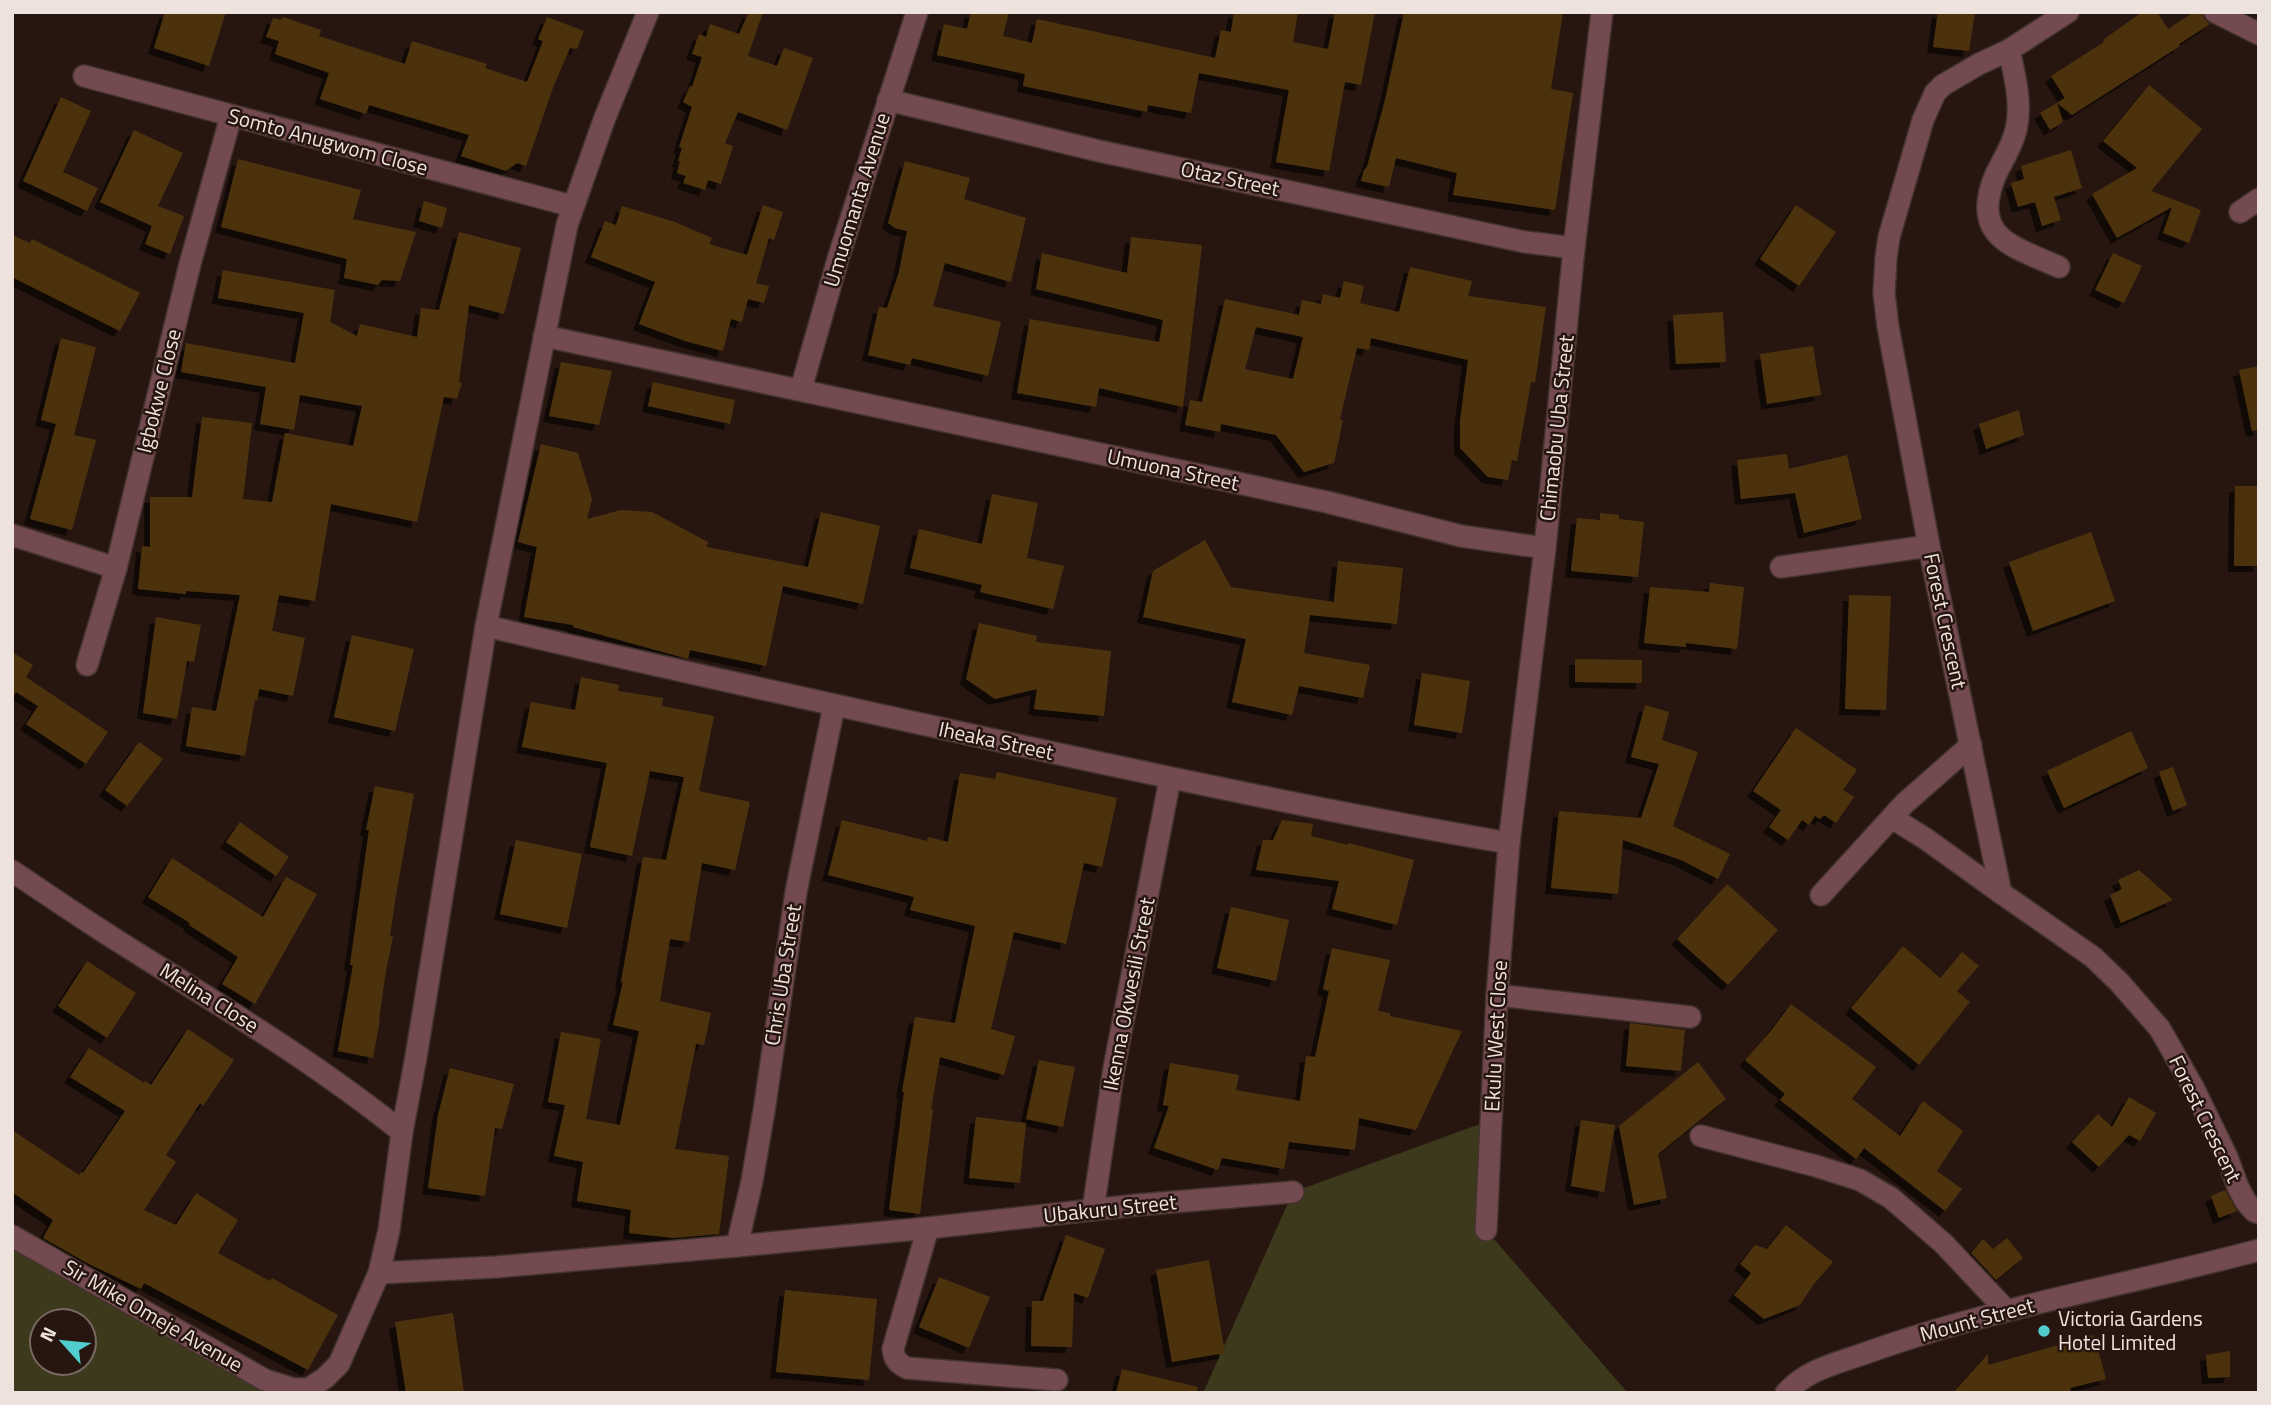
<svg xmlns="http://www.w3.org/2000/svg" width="2271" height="1405" font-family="'Titillium Web',sans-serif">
  <defs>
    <filter id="shadow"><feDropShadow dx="-6" dy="6" stdDeviation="0" flood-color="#0009"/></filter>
  </defs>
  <rect width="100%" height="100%" fill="#271610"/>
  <g fill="#3d391c" fill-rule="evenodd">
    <polygon points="1491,1120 1486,1230 1628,1393 1203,1393 1293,1192"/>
    <path d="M12,1237l254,156h-254zM42,1321h42v42h-42z"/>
  </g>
  <g fill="#4c320f" fill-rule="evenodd" filter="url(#shadow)">
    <polygon points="165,12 226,12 209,66 154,48"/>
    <polygon points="749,12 763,12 748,56 777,66 784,48 813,58 787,130 738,112 725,143 733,146 721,184 708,180 705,190 683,183 686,176 677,173 680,161 678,161 682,148 679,147 692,107 683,102 690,86 692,87 702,57 692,54 699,34 706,37 710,24 739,34"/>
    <polygon points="971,12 1009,12 1003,36 1032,43 1037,19 1215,58 1221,30 1231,32 1234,12 1298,12 1293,42 1328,49 1335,12 1375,12 1361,85 1345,82 1329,171 1276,162 1289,90 1199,73 1191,113 1148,105 1147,112 1023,86 1025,74 937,55 944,24 967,29"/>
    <polygon points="1404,12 1563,12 1551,89 1573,93 1555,210 1453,195 1457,173 1396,158 1389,187 1361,181 1364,170 1367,167 1385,100"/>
    <polygon points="1938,12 1975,12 1969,51 1933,47"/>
    <polygon points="2142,12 2157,12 2168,29 2194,12 2202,12 2204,19 2210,24 2179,44 2180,46 2072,115 2057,103 2063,122 2050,130 2040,113 2065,98 2051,76 2104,42 2103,40"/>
    <polygon points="283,17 321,30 319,36 405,64 412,41 487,64 485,68 527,82 543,41 538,39 547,17 584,31 577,49 570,48 554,85 526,166 517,163 506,171 461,156 469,135 369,105 366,114 320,99 329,73 275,54 279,41 266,37 273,18 281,20"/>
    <polygon points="2149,85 2202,129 2151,191 2201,210 2189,243 2163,233 2172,207 2117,238 2092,194 2137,168 2103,141"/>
    <polygon points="61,97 91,111 63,172 98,188 87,211 23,181"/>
    <polygon points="134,130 183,153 158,206 184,216 170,254 145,244 152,226 100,202"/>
    <polygon points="2071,150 2082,188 2054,197 2061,220 2042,226 2035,202 2018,207 2011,183 2024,179 2021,166"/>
    <polygon points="238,159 361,190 353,219 416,232 400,281 382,280 378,285 344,278 347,259 221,227"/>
    <polygon points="905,161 970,178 964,199 1026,218 1011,282 945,263 933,306 1001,322 988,376 912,358 910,365 868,355 879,307 887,308 899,272 907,231 895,228 888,223"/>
    <polygon points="424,201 447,208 442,228 419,221"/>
    <polygon points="763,205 783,212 774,240 769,238 756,283 769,286 764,303 748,299 742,322 731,319 723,351 685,341 639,324 655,282 591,257 605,221 616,225 622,206 675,222 712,238 709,244 747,255"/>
    <polygon points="1796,205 1836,232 1799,286 1760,259"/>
    <polygon points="459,232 521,248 504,314 469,305 459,382 462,383 457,399 444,397 417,522 331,504 315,601 279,595 272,631 305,638 293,696 259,689 257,701 255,700 245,756 186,746 192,707 216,711 240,595 186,591 186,594 138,589 142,546 150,547 150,497 192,497 202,417 252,423 243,499 272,502 285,433 353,446 362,406 300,395 294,430 260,424 266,387 181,372 186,343 295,363 304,313 218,298 223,270 335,290 330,322 357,336 360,324 417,337 421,308 439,310"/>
    <polygon points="12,235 30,243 32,239 140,293 120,331 12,277"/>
    <polygon points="1131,237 1202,245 1183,407 1099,388 1096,407 1017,393 1030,319 1159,342 1163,320 1036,289 1042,253 1127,273"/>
    <polygon points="2113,253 2142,266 2124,303 2095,290"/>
    <path d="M1410,267l62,14 -4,15 78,11 -11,76 -4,-1 -14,79 -5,-1 -4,20 -20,-3 -28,-29v-27l8,-61 -97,-22 -2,12 -12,-2 -17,71 3,1 -9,43 -30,9 -28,-37 -55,-11 -1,8 -35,-7 5,-25 12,2 23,-103 74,16 3,-15 19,4 2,-10 17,4 4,-17 20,5 -4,17 39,9zM1256,327l47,10 -10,42 -48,-10z"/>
    <polygon points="1723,312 1726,362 1676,364 1673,315"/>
    <polygon points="61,338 96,347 74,435 96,440 72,530 30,519 56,424 41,420"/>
    <polygon points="1813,346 1821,395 1767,404 1760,354"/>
    <polygon points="561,362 612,371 599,425 549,416"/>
    <polygon points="2259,366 2259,430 2252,431 2239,370"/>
    <polygon points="653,382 735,400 730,424 648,406"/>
    <polygon points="2019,410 2024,435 1986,449 1979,424"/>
    <polygon points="541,444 578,453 592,499 587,519 621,510 652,512 708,542 707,547 808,567 821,512 880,526 863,604 783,586 766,666 690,650 688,659 573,627 573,625 524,617 537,547 518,542"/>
    <polygon points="1787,454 1789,469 1847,455 1862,519 1804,533 1795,493 1741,499 1737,460"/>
    <polygon points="2235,486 2259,486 2259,566 2234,566"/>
    <polygon points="992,494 1038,503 1027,558 1064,566 1053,609 980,592 982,585 910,568 919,529 982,544"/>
    <polygon points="1600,513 1619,515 1619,519 1644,522 1638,577 1571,571 1577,518 1600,520"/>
    <polygon points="2091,532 2115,601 2033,631 2009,562"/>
    <polygon points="1205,540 1231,587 1334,602 1338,561 1403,568 1397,624 1310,615 1304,653 1370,665 1363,698 1299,686 1292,715 1232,702 1246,639 1143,617 1153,571"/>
    <polygon points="1710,583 1744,587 1737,649 1686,643 1686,647 1644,643 1650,587 1709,592"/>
    <polygon points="1849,595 1891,596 1886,710 1845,709"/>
    <polygon points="156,617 201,625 194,662 187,661 177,719 143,713"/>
    <polygon points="979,623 1037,636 1036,642 1111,651 1104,716 1034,709 1037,689 995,699 966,679"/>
    <polygon points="352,635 414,649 395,731 334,717"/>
    <polygon points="12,652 33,665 26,677 108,732 86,764 26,724 38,706 16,692 12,698"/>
    <polygon points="1575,659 1642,660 1642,683 1575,682"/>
    <polygon points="1422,673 1470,681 1462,733 1414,725"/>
    <polygon points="581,677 619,685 618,691 663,698 662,706 714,716 699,791 750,802 735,870 702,863 689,942 670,939 660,1001 711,1013 704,1045 696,1044 675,1149 729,1156 719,1234 674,1238 629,1233 631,1210 577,1201 583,1162 554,1156 565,1105 548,1102 561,1032 601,1039 586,1119 620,1125 639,1031 613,1025 623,982 621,982 643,857 666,860 684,777 650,771 632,856 590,847 607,763 522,747 531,702 575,710"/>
    <polygon points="1645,705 1669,712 1662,740 1698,752 1673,826 1730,854 1718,879 1681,860 1623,840 1618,894 1551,888 1559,811 1641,818 1659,764 1631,757"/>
    <polygon points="1796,728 1857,770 1843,790 1854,797 1836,823 1824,815 1820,819 1815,816 1809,825 1802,820 1788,840 1769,827 1781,810 1753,791"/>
    <polygon points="2131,731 2148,768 2064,808 2047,771"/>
    <polygon points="139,742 163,759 127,806 105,790"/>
    <polygon points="2173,767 2187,805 2173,811 2159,772"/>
    <polygon points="997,772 1117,798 1102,867 1084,863 1066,944 1014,932 991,1029 1015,1036 1004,1075 940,1057 931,1109 933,1109 920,1214 889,1210 904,1092 902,1092 915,1017 955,1023 975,926 910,910 914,897 828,875 842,820 927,841 928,837 948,842 960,773 995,779"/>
    <polygon points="375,786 414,794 396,895 390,936 393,937 386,971 379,1020 380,1020 373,1058 338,1051 353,965 350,965 369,830 366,830"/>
    <polygon points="1282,820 1313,824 1311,836 1348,845 1349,843 1414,860 1397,925 1332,909 1339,881 1256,870 1263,840 1273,840"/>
    <polygon points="240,822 289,857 276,876 226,842"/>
    <polygon points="516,840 582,854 567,928 500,914"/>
    <polygon points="172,858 263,917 286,877 317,894 255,1004 222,984 238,957 189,925 190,923 148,897"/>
    <polygon points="2139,870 2173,900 2121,923 2110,895 2122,889 2118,880"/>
    <polygon points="1727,884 1778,930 1728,985 1677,939"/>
    <polygon points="1231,907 1289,920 1276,981 1217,968"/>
    <polygon points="1903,946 1940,978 1962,952 1979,966 1957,991 1970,1002 1919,1065 1851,1008"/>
    <polygon points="1332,948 1390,960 1378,1011 1390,1013 1390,1016 1462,1031 1416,1130 1359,1118 1355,1150 1289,1142 1284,1169 1222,1158 1218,1170 1154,1148 1169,1106 1163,1105 1170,1063 1239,1075 1236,1090 1300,1101 1306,1056 1315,1057 1329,991 1323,989"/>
    <polygon points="87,961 136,993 107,1038 58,1006"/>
    <polygon points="1791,1004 1876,1067 1852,1099 1900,1136 1923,1101 1963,1131 1937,1171 1962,1189 1945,1211 1864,1148 1856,1159 1780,1100 1785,1094 1745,1060 1770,1032"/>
    <polygon points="1630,1023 1685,1030 1681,1071 1626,1066"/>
    <polygon points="188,1029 234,1060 203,1106 200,1103 166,1155 176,1162 144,1210 176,1225 196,1193 238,1220 218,1253 270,1281 272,1278 338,1315 308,1370 144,1283 141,1289 89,1264 43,1238 53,1220 12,1192 12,1130 79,1175 81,1172 83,1173 125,1111 70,1077 89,1048 144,1083 145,1081 151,1085"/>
    <polygon points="1039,1060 1075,1067 1063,1127 1026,1119"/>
    <polygon points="1698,1062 1726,1099 1658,1154 1667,1198 1634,1205 1619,1126"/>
    <polygon points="450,1068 514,1084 502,1129 495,1128 485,1196 428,1188 438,1115"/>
    <polygon points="2129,1097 2156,1113 2140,1141 2129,1135 2099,1167 2072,1142 2098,1114 2112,1127"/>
    <polygon points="976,1117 1026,1123 1020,1183 969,1178"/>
    <polygon points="1581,1120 1615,1125 1604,1192 1571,1186"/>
    <polygon points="2225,1190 2237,1211 2219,1218 2211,1196"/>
    <polygon points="1786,1225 1833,1262 1813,1285 1800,1305 1764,1319 1734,1295 1751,1273 1740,1264 1755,1245 1767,1249"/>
    <polygon points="1066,1235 1105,1249 1088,1298 1074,1293 1072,1347 1031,1346 1032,1301 1043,1301"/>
    <polygon points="2007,1238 2023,1258 1996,1280 1971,1253 1983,1239 1993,1249"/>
    <polygon points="1209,1260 1225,1353 1172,1362 1156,1270"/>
    <polygon points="939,1277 990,1297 969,1348 919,1327"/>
    <polygon points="785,1290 877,1299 869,1380 776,1372"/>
    <polygon points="453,1313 464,1393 406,1393 395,1322"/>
    <polygon points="2094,1335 2106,1379 2070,1388 2071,1393 1953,1393 1988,1354 1988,1365"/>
    <polygon points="2230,1351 2230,1377 2208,1378 2206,1355"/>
    <polygon points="1122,1369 1198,1387 1197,1393 1116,1393"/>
  </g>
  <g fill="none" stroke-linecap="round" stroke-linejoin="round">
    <g stroke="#43332d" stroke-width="24">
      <g id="minor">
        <polyline points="2068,12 2009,50 1979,64 1943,85 1935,93 1923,120 1889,237 1886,258 1884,293 1888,327 1929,546 2001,893 2093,957 2119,982 2160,1029 2194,1089 2227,1157 2238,1187 2246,1202 2254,1211 2259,1213"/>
        <polyline points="2215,12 2259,34"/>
        <path d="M2009,50c6,26 13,54 7,80 -4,16 -13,30 -20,44 -27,63 16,72 63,93"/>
        <polyline points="84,76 572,206"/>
        <polyline points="888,100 1099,151 1525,242 1574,248"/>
        <polyline points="2240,212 2259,199"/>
        <polyline points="544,336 1327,502 1461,536 1545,548"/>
        <polyline points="801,389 838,259 917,12"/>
        <polyline points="12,535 116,568"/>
        <polyline points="1781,567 1929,546"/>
        <path d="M486,626c178,42 357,81 536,120 162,35 323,69 487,97"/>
        <polyline points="87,665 116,568 190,264 231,116"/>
        <polyline points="1892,818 1926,839 2001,893"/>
        <path d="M12,871c33,22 65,44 98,65 99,63 200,122 292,196"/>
        <polyline points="1821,895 1904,804 1971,745"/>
        <polyline points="1497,995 1690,1017"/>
        <polyline points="1701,1136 1816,1166 1860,1180 1891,1198 1944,1244 2006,1310"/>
        <polyline points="1093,1210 1114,1068 1170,779"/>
        <path d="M928,1228l-35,121c1,11 5,14 14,19l150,12"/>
        <polyline points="1486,1230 1497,995 1509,843 1545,548 1574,248 1602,12"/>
        <polyline points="12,1236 265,1380 294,1389 308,1389 325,1378 339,1364 379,1273 389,1230 402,1132 416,1057 486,626 567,225 604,120 648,12"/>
        <polyline points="737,1246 752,1181 764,1111 796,892 834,706"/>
        <polyline points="379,1273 496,1267 737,1246 928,1228 1137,1205 1293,1192"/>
        <path d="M1786,1393c21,-24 52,-30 80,-40 128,-46 262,-68 393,-103"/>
      </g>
    </g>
    <use href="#minor" stroke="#724a50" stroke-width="21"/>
  </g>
  <circle fill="#52cdcd" stroke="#271610" stroke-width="2.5" cx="2044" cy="1331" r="7"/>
  <g text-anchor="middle" stroke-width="5" stroke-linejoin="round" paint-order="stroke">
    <g font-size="21" fill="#eee2dd" stroke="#271610">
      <text transform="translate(328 142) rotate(15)" y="7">Somto Anugwom Close</text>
      <text transform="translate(1230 179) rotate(12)" y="7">Otaz Street</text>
      <text transform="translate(857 200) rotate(-73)" y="7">Umuomanta Avenue</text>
      <text transform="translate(159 391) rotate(-76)" y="7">Igbokwe Close</text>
      <text transform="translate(1557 428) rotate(-84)" y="7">Chimaobu Uba Street</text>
      <text transform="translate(1173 470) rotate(12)" y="7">Umuona Street</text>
      <text transform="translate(1945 621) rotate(78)" y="7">Forest Crescent</text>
      <text transform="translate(996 741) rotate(12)" y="7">Iheaka Street</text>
      <text transform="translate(783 975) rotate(-81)" y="7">Chris Uba Street</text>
      <text transform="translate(1129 994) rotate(-79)" y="7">Ikenna Okwesili Street</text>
      <text transform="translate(209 998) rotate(32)" y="7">Melina Close</text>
      <text transform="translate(1496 1036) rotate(-87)" y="7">Ekulu West Close</text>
      <text transform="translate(2205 1119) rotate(64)" y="7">Forest Crescent</text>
      <text transform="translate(1110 1209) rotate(-6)" y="7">Ubakuru Street</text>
      <text transform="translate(153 1316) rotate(30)" y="7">Sir Mike Omeje Avenue</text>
      <text transform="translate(1977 1320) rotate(-15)" y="7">Mount Street</text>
    </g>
    <g font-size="21" fill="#eee2dd" stroke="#271610" text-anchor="start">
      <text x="2058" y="1326">Victoria Gardens<tspan x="2058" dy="24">Hotel Limited</tspan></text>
    </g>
  </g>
  <rect width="2271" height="1405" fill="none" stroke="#eee2dd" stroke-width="28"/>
  <g transform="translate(63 1342) rotate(297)"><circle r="33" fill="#271610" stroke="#776862" stroke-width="2"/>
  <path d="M0-5L12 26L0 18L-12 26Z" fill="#52cdcd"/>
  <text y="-10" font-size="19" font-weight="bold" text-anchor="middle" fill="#eee2dd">N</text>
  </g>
</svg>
